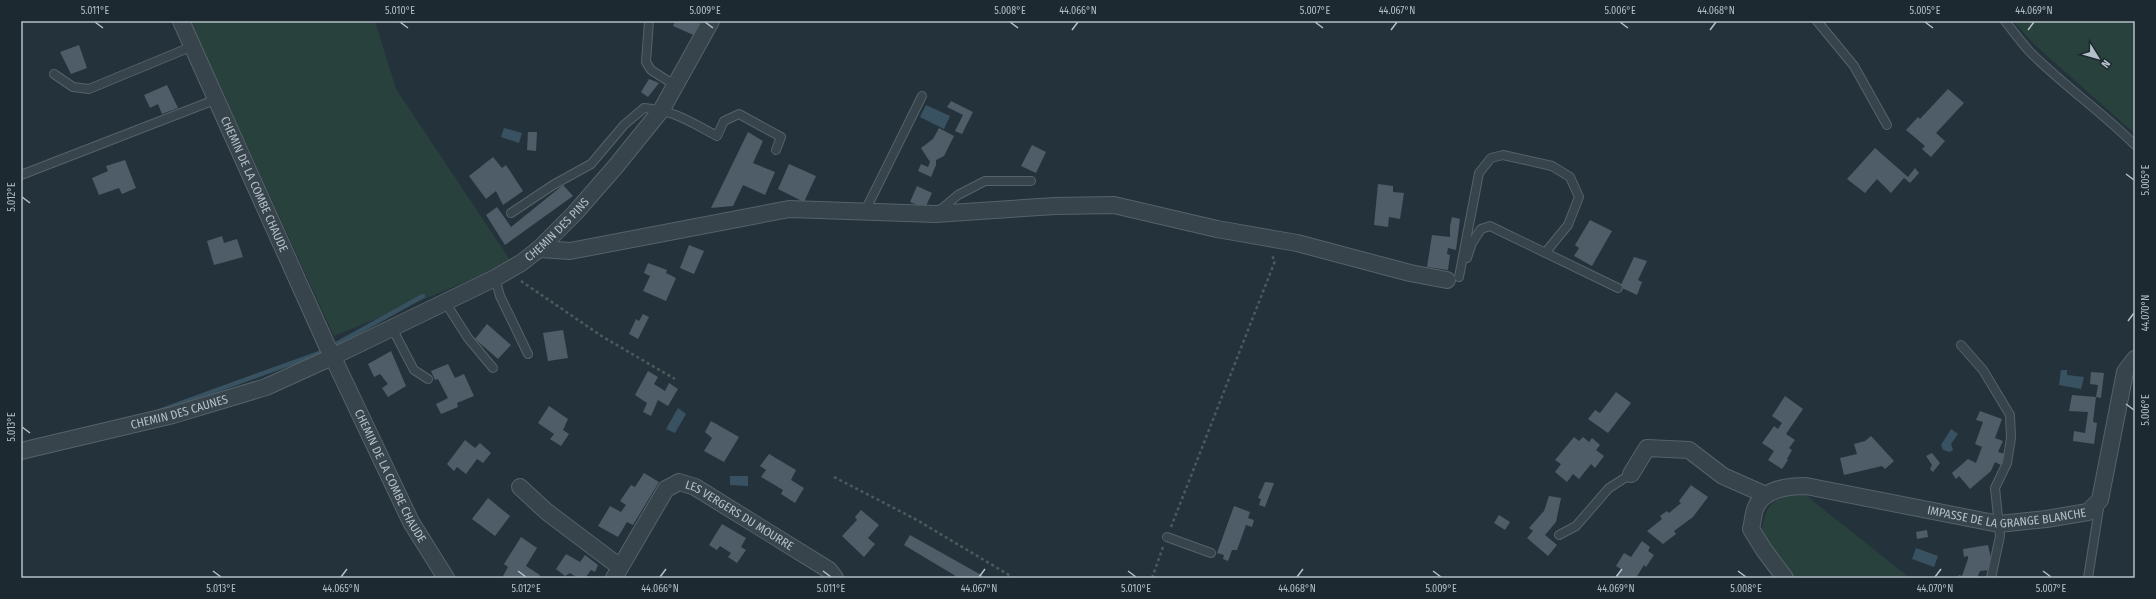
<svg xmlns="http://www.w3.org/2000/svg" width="2156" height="599" font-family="'Fira Sans Condensed',sans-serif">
  <rect width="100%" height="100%" fill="#24333b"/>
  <g fill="#29413d">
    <polygon points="190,21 375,21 396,89 512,263 334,336"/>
    <polygon points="2013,21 2135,21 2135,134 2035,45"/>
    <path d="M1794,490l13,5 7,7 96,76h-118l-31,-46c6,-27 7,-29 33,-42z"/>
  </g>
  <g fill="#395262">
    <polygon points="926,105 950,116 944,129 920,117"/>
    <polygon points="504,128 522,133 519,143 501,137"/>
    <polygon points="2061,370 2067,370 2067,375 2084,377 2081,389 2059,385"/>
    <polygon points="678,408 686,414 675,433 666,429"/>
    <polygon points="1951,429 1958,434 1951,444 1953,450 1950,452 1943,450 1941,445"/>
    <polygon points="730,476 748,476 748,486 730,485"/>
    <polygon points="1916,548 1938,556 1934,567 1912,559"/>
  </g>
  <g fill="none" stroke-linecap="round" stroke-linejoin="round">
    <polyline stroke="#395262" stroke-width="4.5" points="159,411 322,352 423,296"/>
  </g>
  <g fill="#4e5d67">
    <polygon points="675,21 699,21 698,23 704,26 698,37 673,26"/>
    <polygon points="79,45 87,68 71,74 60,52"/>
    <polygon points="649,79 659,83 648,97 641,92"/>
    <polygon points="167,85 178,108 162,114 158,104 150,108 144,95"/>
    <polygon points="1948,89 1964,103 1936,133 1945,141 1931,157 1922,149 1925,146 1906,130 1918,117 1920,119"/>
    <polygon points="951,101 973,112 962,134 955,131 963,115 947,107"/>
    <polygon points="939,128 954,136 944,156 936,160 936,165 931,177 918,171 921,164 928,167 930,162 921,148 933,139"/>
    <polygon points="528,132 537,132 536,151 527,150"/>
    <polygon points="748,132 763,141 753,163 775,172 765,195 743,185 733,206 711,208"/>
    <polygon points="1032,145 1046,152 1036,173 1021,166"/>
    <polygon points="1875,148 1908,177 1915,168 1919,173 1910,183 1904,178 1891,193 1877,179 1865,193 1847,179"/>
    <polygon points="493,157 502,168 506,165 523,191 503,205 496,191 486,199 469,176"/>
    <polygon points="125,160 136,188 122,194 119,188 99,195 92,178 108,171 106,166"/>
    <polygon points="789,164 816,176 804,202 778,189"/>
    <polygon points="1378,184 1393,186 1393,192 1404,193 1400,219 1389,217 1388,227 1374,225"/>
    <polygon points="563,185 573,196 505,245 486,215 497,207 511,227"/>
    <polygon points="917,186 932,193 925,208 910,202"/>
    <polygon points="1452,217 1460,219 1456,250 1448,248 1447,254 1450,255 1448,270 1427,267 1432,235 1450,237 1450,226"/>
    <polygon points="1590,220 1612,231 1592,266 1574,256 1579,248 1575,245"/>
    <polygon points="222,236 224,243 237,239 243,257 214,265 207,241"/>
    <polygon points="689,245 704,251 694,274 680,268"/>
    <polygon points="1634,257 1647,261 1638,280 1642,282 1637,295 1620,287"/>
    <polygon points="648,263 667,270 666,273 676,278 666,301 643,291 650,276 644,273"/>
    <polygon points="643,314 649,317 638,339 629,334 636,319 639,321"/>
    <polygon points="487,324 511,345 498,359 475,339"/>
    <polygon points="563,330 568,358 548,361 543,333"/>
    <polygon points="391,351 406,386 388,397 382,388 388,384 380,374 374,377 368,364"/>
    <polygon points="448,364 455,378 464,374 474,396 457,403 458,407 441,414 436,404 448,398 438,379 435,380 431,371"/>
    <polygon points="648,371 658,377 654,384 665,391 669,383 678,389 668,406 658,400 651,416 643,412 647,403 635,395"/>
    <polygon points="2091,372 2104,373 2101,398 2096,397 2098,385 2090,384"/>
    <polygon points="1616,392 1631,403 1608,433 1588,419 1595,410 1600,413"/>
    <polygon points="2072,395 2096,397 2093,422 2097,423 2094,444 2073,441 2074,431 2085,433 2088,412 2069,411"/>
    <polygon points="1785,396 1803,409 1786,434 1795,440 1789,448 1792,450 1787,459 1788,460 1782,469 1768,460 1774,451 1762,443 1774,426 1778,429 1782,423 1772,416"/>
    <polygon points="549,406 568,419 563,430 569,434 561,446 550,439 554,434 538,423"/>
    <polygon points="1980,411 2002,419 1995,438 2003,441 1998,452 2005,454 2001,465 1995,462 1991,471 1970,489 1959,476 1956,479 1952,473 1968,459 1976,463 1982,447 1975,444 1983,422 1976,420"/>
    <polygon points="711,421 739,437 724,462 704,451 712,438 705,432"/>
    <polygon points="1871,436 1894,461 1885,469 1882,466 1844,475 1840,458 1857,454 1854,444 1865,441"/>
    <polygon points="1574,437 1579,441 1583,437 1589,442 1592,438 1600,445 1596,450 1604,456 1595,468 1591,464 1579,479 1573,474 1567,482 1555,472 1561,464 1555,460"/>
    <polygon points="465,440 475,448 480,443 491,453 483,463 477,459 466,474 457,467 454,471 447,464"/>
    <polygon points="1932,453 1940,463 1933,472 1930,469 1932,465 1926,456"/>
    <polygon points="769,454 796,470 791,480 804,488 795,503 781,494 783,490 761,477 766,470 760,466"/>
    <polygon points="644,473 659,482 633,525 627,522 618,537 598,526 610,506 621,512 626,505 620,501 631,485 635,487"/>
    <polygon points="1265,482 1274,483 1265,507 1259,505 1261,499 1258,498"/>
    <polygon points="1691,485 1708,497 1693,517 1674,531 1676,534 1663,544 1647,531 1662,519 1660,516 1667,511 1669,513 1681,503 1679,501"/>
    <polygon points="1549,496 1561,498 1556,522 1545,535 1557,545 1548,556 1527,538 1533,531 1529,528 1544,511"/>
    <polygon points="488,498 510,516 495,536 472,519"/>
    <polygon points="1234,506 1250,512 1248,518 1254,520 1252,527 1246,525 1237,550 1232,550 1228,561 1223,559 1224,555 1217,553"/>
    <polygon points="861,510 879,525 868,538 875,544 864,557 842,536 857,520 855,517"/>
    <polygon points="1499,515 1510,522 1505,530 1494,523"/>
    <polygon points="722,524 746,538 741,547 746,550 737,563 728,557 731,553 720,546 717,550 709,545"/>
    <polygon points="1927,530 1928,537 1917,539 1916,532"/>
    <polygon points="910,535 983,576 982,578 959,578 904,545"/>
    <polygon points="521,537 537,548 526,566 540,575 538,578 506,578 503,576 508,567 504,564"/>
    <polygon points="1642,541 1650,547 1648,551 1654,555 1646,567 1644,565 1636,578 1615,578 1621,569 1616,566 1624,553 1631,557"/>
    <polygon points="1988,545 1992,563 1989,564 1990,570 1980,571 1977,578 1958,578 1959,575 1962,576 1968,559 1968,556 1964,557 1963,549"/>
    <polygon points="566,554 580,562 585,555 598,565 595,572 591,570 585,578 578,578 570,573 565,576 556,569"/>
  </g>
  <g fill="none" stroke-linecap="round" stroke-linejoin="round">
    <g stroke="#56626a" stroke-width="10">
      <g id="service">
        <polyline points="649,21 646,62 651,70 676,86"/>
        <polyline points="1817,21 1854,66 1887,125"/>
        <path d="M2005,21c8,10 16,21 25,31 33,33 72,60 105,93"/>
        <polyline points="54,74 73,87 89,89 193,46"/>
        <polyline points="21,175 217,99"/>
        <polyline points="939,211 958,195 985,181 1031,181"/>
        <path d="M511,213l42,-28 38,-21 33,-39 20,-17c29,2 47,14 73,28l7,-15 15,-7 42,23 -5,13"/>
        <polyline points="864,213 922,96"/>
        <polyline points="1467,258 1472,243 1481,229 1490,226 1618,288"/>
        <polyline points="1459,277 1479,173 1491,158 1503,155 1552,166 1570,177 1579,197 1568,225 1545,253"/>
        <polyline points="495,278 500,296 528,354"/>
        <polyline points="445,302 468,338 493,368"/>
        <polyline points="392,328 414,370 428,379"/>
        <polyline points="1961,345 1983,370 2010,415 2011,438 2007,463 1995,488 2000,536 1991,578"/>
        <polyline points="1559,535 1576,526 1609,488 1631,474"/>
        <polyline points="1167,537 1211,553"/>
        <polyline points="2088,578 2100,502"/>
      </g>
    </g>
    <g stroke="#56626a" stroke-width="18">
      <g id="minor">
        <path id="s1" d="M181,21l147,327"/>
        <polyline points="539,249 570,251 789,209 935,214 1055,206 1114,205 1217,229 1297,243 1410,273 1447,280"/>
        <path id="s2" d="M329,349l82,173 35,56"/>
        <path id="s3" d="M21,451l152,-36 93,-28 66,-30 163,-79 26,-15 18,-14 36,-36 41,-47 46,-57 49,-88"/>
        <polyline points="1631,474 1647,448 1689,450 1723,476 1766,495"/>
        <polyline points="520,487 547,512 620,567"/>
        <path id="s4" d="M614,578l52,-89 13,-7 16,5 134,83 6,8"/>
        <path id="s5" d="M1785,578l-21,-28 -13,-21c2,-7 2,-16 5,-22 8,-19 33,-21 50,-21l193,38 47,-5 42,-7 12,-12 25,-128 10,-13"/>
      </g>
    </g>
    <g stroke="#485d5b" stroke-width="2.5" stroke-dasharray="3 3" stroke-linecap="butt">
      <polyline points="521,281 603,337 675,379"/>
      <polyline points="834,477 917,520 1014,578"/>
      <polyline points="1171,527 1275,261 1271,254"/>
      <polyline points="1152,578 1163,547"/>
    </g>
    <use href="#service" stroke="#38444c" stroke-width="8"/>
    <use href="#minor" stroke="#38444c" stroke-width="16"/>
  </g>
  <path fill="none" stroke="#b4bfc7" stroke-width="1.5" d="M95,22l8,6M400,22l8,6M705,22l8,6M1010,22l8,6M1315,22l8,6M1620,22l8,6M1925,22l8,6M1072,30l6,-8M1391,30l6,-8M1710,30l6,-8M2028,30l6,-8M2126,174l8,6M22,197l8,6M2128,321l6,-8M2126,404l8,6M22,427l8,6M213,571l8,6M518,571l8,6M823,571l8,6M1128,571l8,6M1433,571l8,6M1738,571l8,6M2043,571l8,6M341,577l6,-8M660,577l6,-8M979,577l6,-8M1297,577l6,-8M1616,577l6,-8M1935,577l6,-8"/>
  <g text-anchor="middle" stroke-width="3.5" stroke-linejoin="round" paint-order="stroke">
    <g font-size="12" fill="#b4bfc7" stroke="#1d2931">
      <text dy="4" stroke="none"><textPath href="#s1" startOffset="179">CHEMIN DE LA COMBE CHAUDE</textPath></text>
      <text dy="4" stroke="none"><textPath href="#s3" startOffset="586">CHEMIN DES PINS</textPath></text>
      <text dy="4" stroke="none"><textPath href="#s3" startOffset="163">CHEMIN DES CAUNES</textPath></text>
      <text dy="4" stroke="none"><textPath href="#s2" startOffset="141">CHEMIN DE LA COMBE CHAUDE</textPath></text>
      <text dy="4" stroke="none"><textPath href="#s5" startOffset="344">IMPASSE DE LA GRANGE BLANCHE</textPath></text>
      <text dy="4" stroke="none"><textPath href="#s4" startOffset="187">LES VERGERS DU MOURRE</textPath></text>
    </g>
  </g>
  <rect width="2156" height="599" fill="none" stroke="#1d2931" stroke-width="44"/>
  <g transform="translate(2098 58) rotate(127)" stroke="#1d2931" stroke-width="3" paint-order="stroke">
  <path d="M0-3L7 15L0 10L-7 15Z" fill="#b4bfc7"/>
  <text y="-6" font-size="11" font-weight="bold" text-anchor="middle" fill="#b4bfc7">N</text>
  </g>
  <rect x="22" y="22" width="2112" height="555" fill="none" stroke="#b4bfc7" stroke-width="1.5"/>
  <g font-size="10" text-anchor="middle" fill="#b4bfc7">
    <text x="95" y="14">5.011°E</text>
    <text x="400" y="14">5.010°E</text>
    <text x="705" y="14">5.009°E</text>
    <text x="1010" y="14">5.008°E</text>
    <text x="1078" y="14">44.066°N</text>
    <text x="1315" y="14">5.007°E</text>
    <text x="1397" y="14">44.067°N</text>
    <text x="1620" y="14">5.006°E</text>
    <text x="1716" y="14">44.068°N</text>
    <text x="1925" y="14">5.005°E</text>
    <text x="2034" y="14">44.069°N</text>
    <text transform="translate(2145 180) rotate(-90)" y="4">5.005°E</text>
    <text transform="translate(11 197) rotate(-90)" y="4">5.012°E</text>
    <text transform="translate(2145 313) rotate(-90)" y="4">44.070°N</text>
    <text transform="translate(2145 410) rotate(-90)" y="4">5.006°E</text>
    <text transform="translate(11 427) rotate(-90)" y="4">5.013°E</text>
    <text x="221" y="592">5.013°E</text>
    <text x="341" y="592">44.065°N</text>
    <text x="526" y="592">5.012°E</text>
    <text x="660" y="592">44.066°N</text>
    <text x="831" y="592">5.011°E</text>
    <text x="979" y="592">44.067°N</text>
    <text x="1136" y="592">5.010°E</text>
    <text x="1297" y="592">44.068°N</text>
    <text x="1441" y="592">5.009°E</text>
    <text x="1616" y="592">44.069°N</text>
    <text x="1746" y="592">5.008°E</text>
    <text x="1935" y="592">44.070°N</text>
    <text x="2051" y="592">5.007°E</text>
  </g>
</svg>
